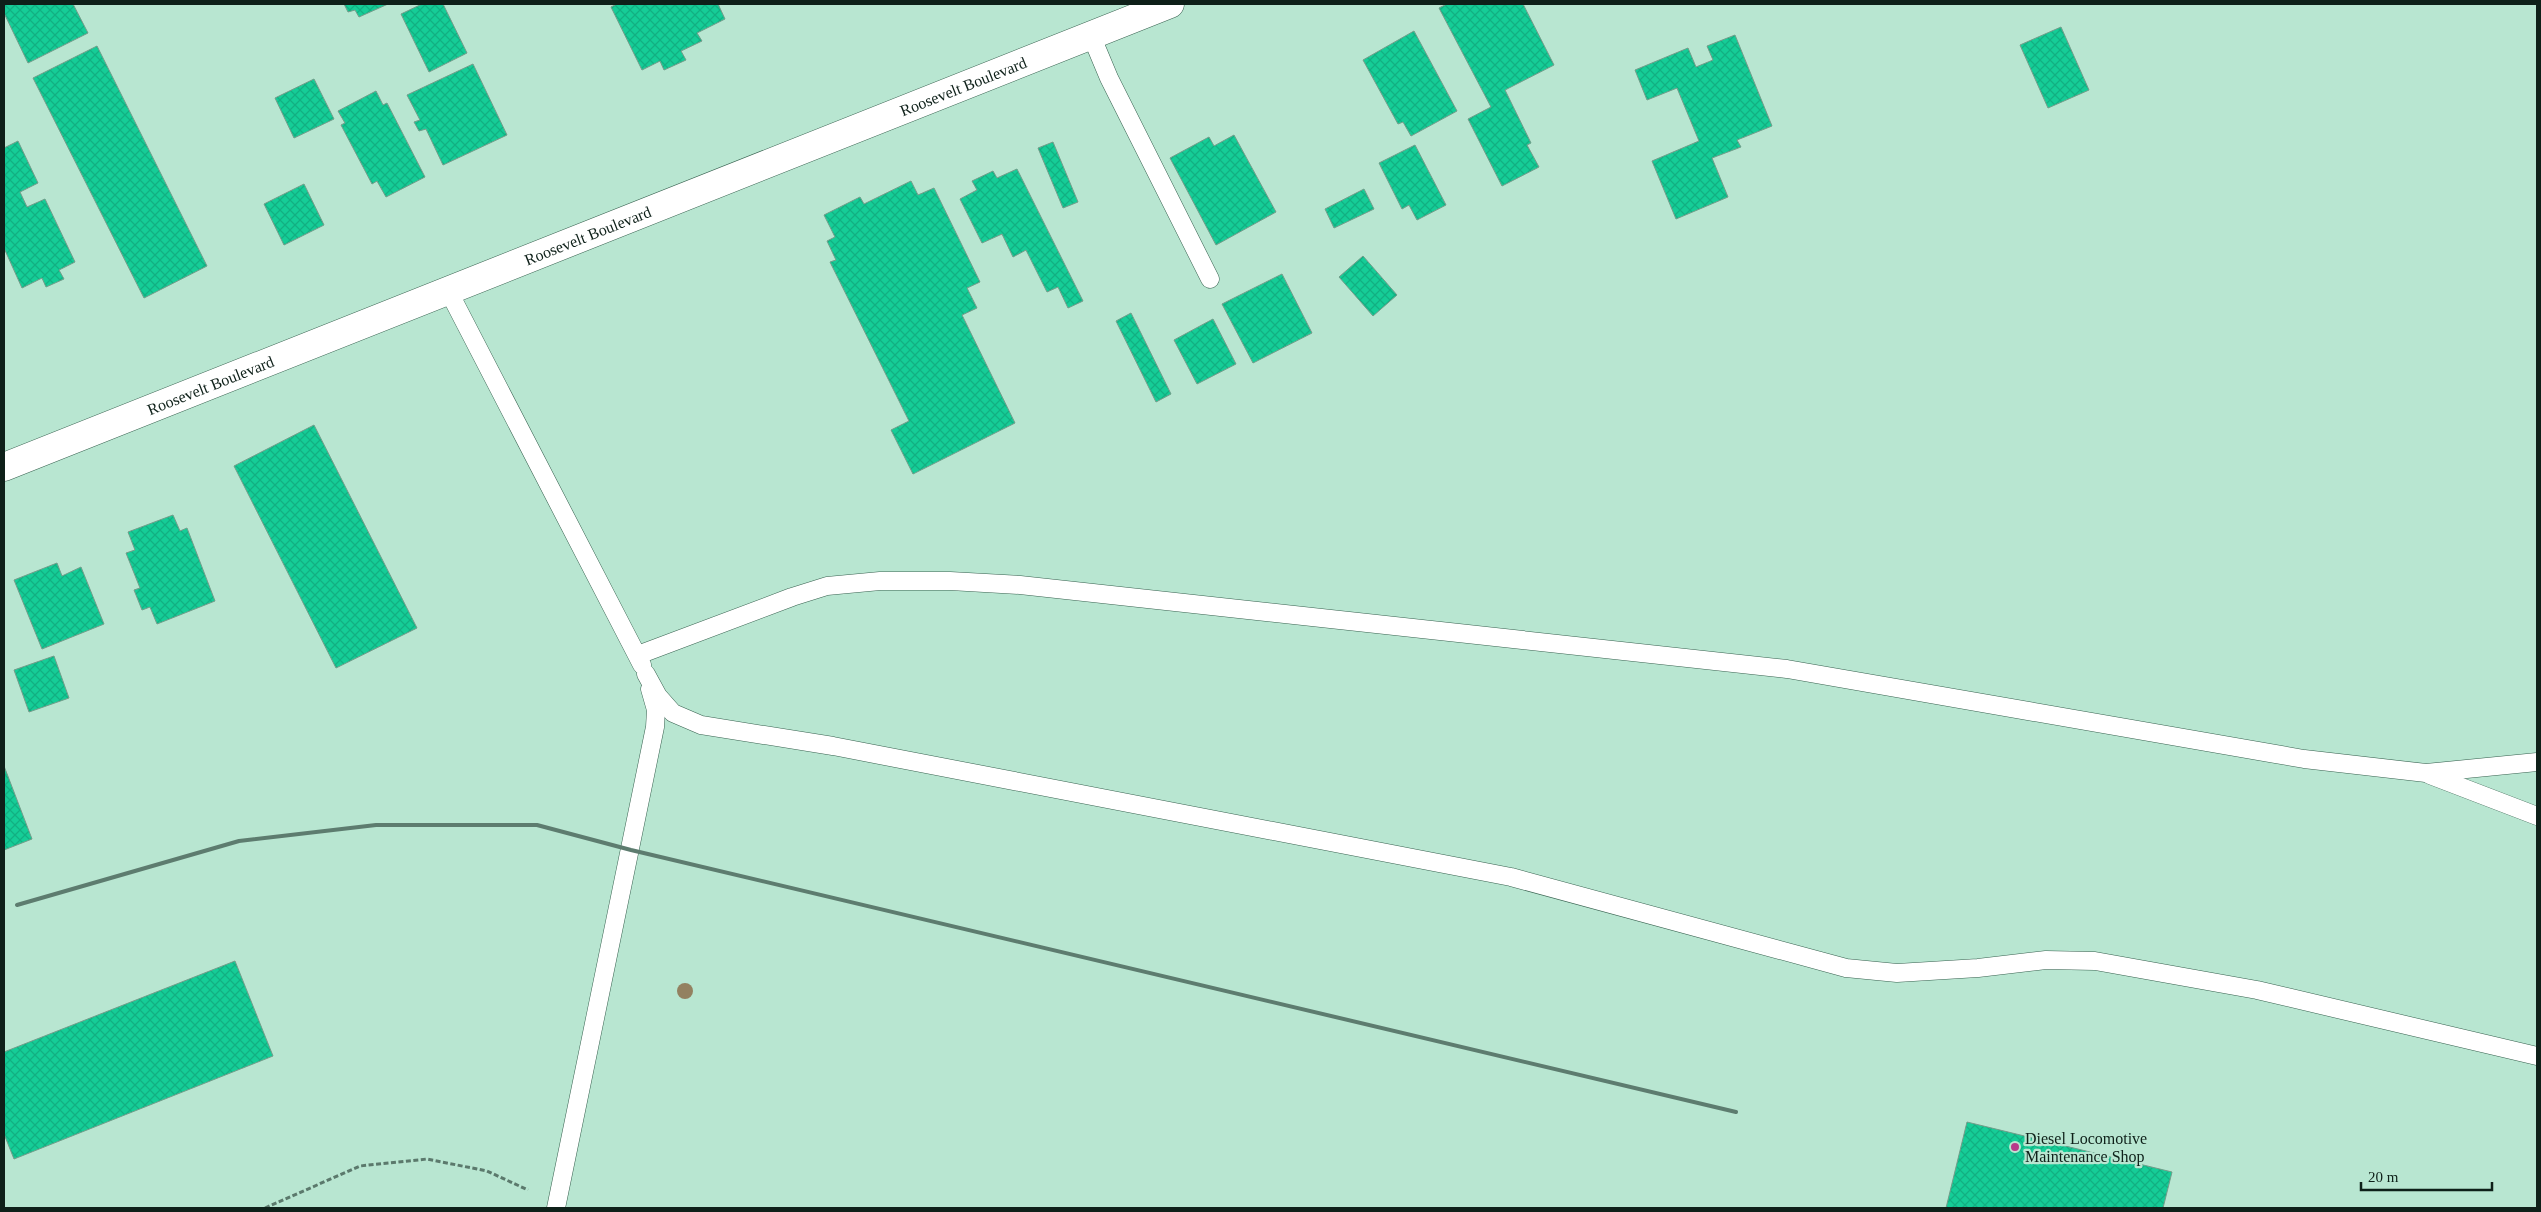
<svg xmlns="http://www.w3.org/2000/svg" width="2541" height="1212" font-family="Georgia,serif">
  <defs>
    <pattern id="building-cross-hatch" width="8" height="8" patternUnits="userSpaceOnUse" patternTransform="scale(1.25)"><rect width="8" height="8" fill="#15cd97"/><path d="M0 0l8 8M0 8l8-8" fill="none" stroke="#12b082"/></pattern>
  </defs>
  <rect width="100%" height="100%" fill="#b8e6d1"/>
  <g fill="url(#building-cross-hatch)" stroke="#729d8a">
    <polygon points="4,4 73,4 88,33 28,63 4,13"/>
    <polygon points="344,4 388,4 359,17 355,10 348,12"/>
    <polygon points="422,4 443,4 467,53 429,72 401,14"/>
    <polygon points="617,4 718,4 725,19 697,33 702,41 681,51 686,60 664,70 660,61 642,70 611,7"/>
    <polygon points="1447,4 1523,4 1554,65 1505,90 1531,143 1527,145 1539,167 1502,186 1468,119 1491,107 1439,8"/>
    <polygon points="2061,27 2089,90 2048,108 2020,45"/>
    <polygon points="1414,31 1457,111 1411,136 1403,122 1398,124 1363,60"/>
    <polygon points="1735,35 1772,126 1737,140 1741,147 1712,158 1728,197 1676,219 1652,161 1699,141 1677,88 1647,100 1635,70 1688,48 1696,67 1713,60 1707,46"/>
    <polygon points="97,46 207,266 144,298 33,78"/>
    <polygon points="473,64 507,135 443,165 426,129 419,131 414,122 420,120 407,95"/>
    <polygon points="314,79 334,119 294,138 275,98"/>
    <polygon points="376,91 383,105 387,103 425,177 386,197 377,181 372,184 341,125 345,123 338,111"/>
    <polygon points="1234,135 1276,212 1216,245 1170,158 1209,137 1214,146"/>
    <polygon points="18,141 38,183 20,192 27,207 45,199 75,262 59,270 64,279 46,287 42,278 22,288 4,248 4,148"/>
    <polygon points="1053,142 1078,202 1063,208 1038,148"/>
    <polygon points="1415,145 1446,205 1417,220 1409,205 1402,209 1379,163"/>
    <polygon points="1017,169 1083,301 1068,308 1058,287 1047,292 1026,250 1013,257 1002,234 982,243 960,199 977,190 972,181 993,171 997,178"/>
    <polygon points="911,181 918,195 934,188 980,282 967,288 977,308 962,315 1015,423 913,474 891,430 909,421 830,262 836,260 827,241 835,237 824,215 860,197 864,204"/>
    <polygon points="304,184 324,225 284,245 264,204"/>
    <polygon points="1364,189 1374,209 1334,228 1325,209"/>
    <polygon points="1363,256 1397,295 1373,316 1339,277"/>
    <polygon points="1282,274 1312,333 1253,363 1222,304"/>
    <polygon points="1131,313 1171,394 1156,402 1116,321"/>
    <polygon points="1213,319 1236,364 1197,384 1174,340"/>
    <polygon points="314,425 417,628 336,668 234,466"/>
    <polygon points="173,515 180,531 187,528 215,601 157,624 150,607 142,610 134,590 140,588 126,553 135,550 128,532"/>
    <polygon points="57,563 62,576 81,567 104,624 42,649 14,580"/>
    <polygon points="54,656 69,698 29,712 14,670"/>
    <polygon points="4,766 32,839 4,850"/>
    <polygon points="235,961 273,1056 14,1159 4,1134 4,1052"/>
    <polygon points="1967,1122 2172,1172 2163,1208 1946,1208"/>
  </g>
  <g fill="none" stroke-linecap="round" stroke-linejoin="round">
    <g stroke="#386250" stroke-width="19">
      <g id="service">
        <polyline points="1091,35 1109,78 1210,279"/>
        <polyline points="448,290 642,665"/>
        <polyline points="638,655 792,597 827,586 880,581 950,581 1020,585 1787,669 2304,759 2426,773 2537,762"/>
        <polyline points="646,674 658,696 673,713 701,725 833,746 1511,877 1846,968 1897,973 1978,968 2046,960 2095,961 2257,990 2537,1056"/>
        <polyline points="2430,775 2537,816"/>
        <polyline points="556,1208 655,727 656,710 650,689"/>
      </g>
    </g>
    <g stroke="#386250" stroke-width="29">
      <g id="secondary">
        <path id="s1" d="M4,467l1166,-463"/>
      </g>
    </g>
    <polyline stroke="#5b796c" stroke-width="3" stroke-dasharray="5 2.5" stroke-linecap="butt" points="265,1208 360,1166 427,1159 487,1171 528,1190"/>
    <use href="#service" stroke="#fff" stroke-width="18"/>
    <use href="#secondary" stroke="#fff" stroke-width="28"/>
    <polyline stroke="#5d7c6f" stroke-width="4" points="17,905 239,841 376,825 537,825 631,850 1736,1112"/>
  </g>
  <circle fill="#938160" cx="685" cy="991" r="8"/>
  <circle fill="#b73a8a" stroke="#b8e6d1" stroke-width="2" cx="2015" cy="1147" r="5"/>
  <g text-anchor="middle" stroke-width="4.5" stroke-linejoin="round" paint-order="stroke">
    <g font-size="16" fill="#0e2019" stroke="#b8e6d1">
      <text dy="6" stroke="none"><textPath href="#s1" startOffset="1032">Roosevelt Boulevard</textPath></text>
      <text dy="6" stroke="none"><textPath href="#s1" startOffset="628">Roosevelt Boulevard</textPath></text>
      <text dy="6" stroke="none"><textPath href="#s1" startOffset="222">Roosevelt Boulevard</textPath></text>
    </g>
    <g font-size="16" fill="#0e2019" stroke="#b8e6d1" text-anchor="start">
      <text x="2025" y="1144">Diesel Locomotive<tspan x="2025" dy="18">Maintenance Shop</tspan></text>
    </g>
  </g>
  <rect width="2541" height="1212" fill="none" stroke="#0e2019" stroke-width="10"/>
  <path d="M2361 1182v8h131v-8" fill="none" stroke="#0e2019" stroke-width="2.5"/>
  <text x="2368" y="1182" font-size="15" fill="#0e2019" stroke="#b8e6d1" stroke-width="4" paint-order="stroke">20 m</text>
</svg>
